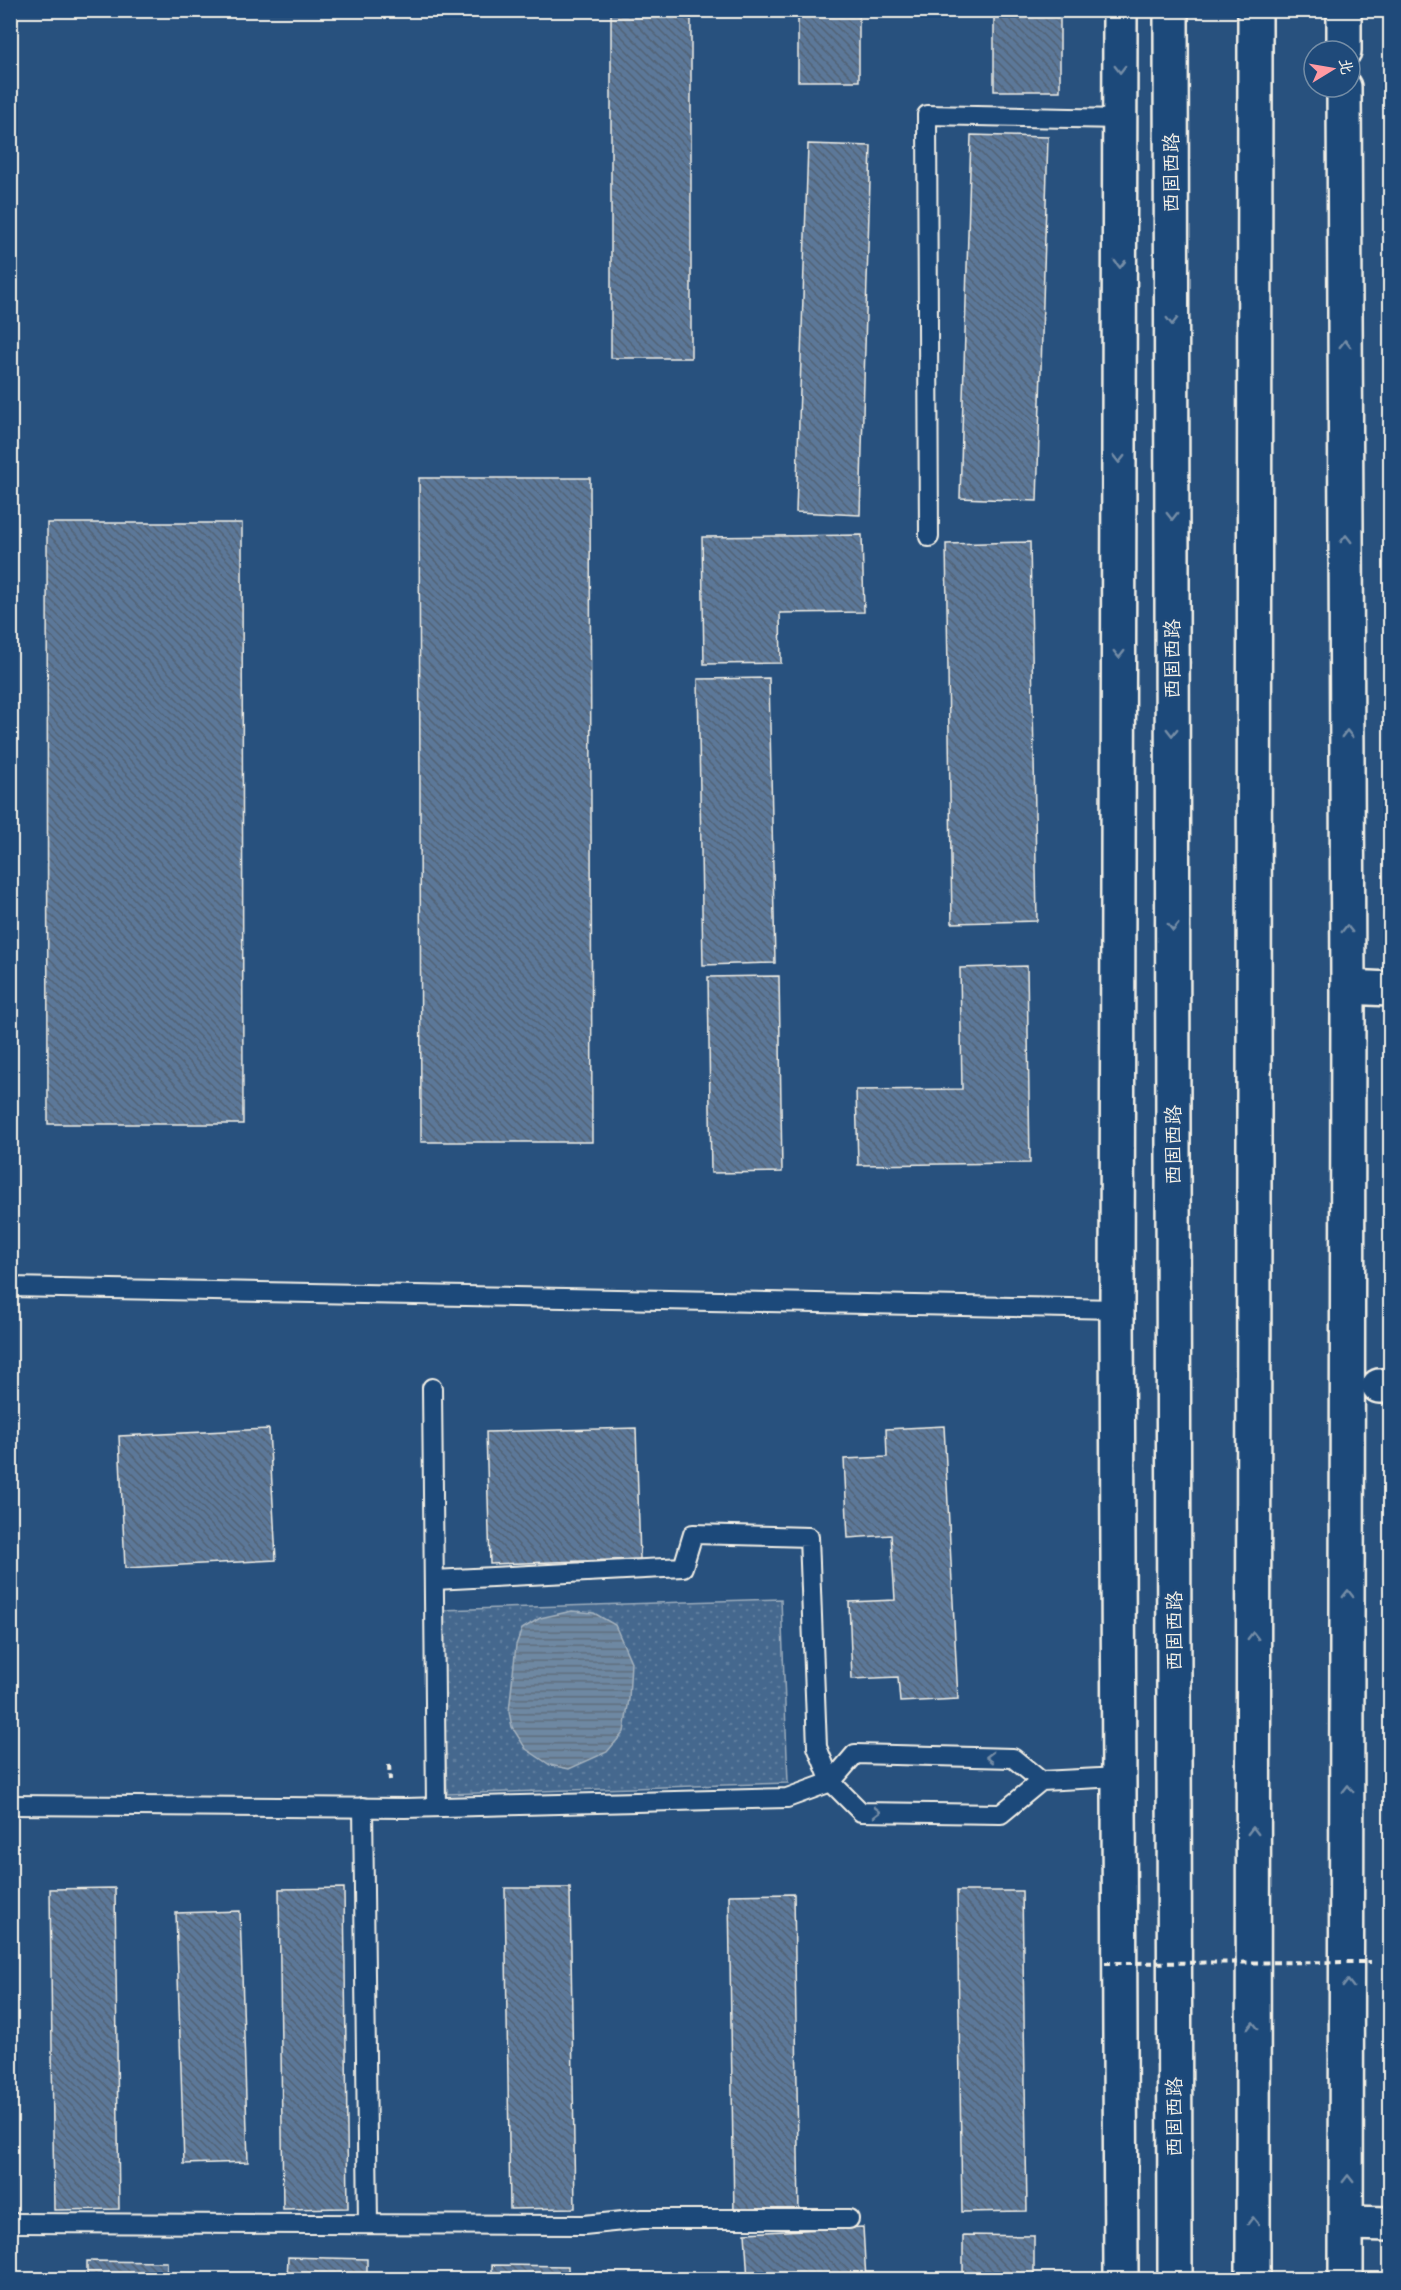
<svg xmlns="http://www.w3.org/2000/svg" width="1401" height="2290" font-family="Mali,'LXGW WenKai TC',sans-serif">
  <defs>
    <pattern id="grass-dots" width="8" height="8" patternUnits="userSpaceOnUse" patternTransform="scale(1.5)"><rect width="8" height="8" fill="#45688e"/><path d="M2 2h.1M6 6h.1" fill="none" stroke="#607e9e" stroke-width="1.8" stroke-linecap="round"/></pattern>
    <pattern id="water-rules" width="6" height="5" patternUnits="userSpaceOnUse" patternTransform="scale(1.5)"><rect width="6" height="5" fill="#6e88a2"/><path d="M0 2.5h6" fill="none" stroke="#5f6e7d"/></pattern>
    <pattern id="building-back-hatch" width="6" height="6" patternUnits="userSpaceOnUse" patternTransform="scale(1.5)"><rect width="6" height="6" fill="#5b7899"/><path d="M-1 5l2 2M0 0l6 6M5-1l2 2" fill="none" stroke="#536274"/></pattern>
  </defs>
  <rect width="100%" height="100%" fill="#28517e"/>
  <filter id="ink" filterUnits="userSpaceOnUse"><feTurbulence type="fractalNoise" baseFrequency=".0167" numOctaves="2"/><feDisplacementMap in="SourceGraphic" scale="12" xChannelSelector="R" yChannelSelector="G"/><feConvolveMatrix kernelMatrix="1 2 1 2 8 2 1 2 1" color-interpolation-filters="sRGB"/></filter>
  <g filter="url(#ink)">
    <polygon fill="url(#grass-dots)" stroke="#9cacbb" stroke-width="1.5" points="781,1599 788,1783 447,1794 441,1610"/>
    <polygon fill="url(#water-rules)" stroke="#a4b2be" stroke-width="1.5" points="572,1611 594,1613 615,1625 631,1662 629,1699 624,1732 607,1752 569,1769 550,1765 526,1749 512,1727 509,1712 516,1645 522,1629 540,1618"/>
    <g fill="url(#building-back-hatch)" stroke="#f4f1e8" stroke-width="1.5">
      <rect x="611" y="10" width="80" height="348"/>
      <rect x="798" y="10" width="61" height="71"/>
      <rect x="994" y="10" width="66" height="81"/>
      <polygon points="971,135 1048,137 1037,501 960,498"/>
      <polygon points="808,144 871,146 860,515 796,512"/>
      <polygon points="419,478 590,478 592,1142 421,1142"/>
      <polygon points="47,523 242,523 243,1124 48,1124"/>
      <polygon points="862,535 864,612 780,613 781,663 704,664 702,537"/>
      <polygon points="1030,542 1037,921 952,923 946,544"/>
      <polygon points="769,678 775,963 703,965 698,679"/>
      <polygon points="1027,966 1030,1163 858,1165 856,1090 962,1089 960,968"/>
      <polygon points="779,976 782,1172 711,1173 708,977"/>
      <polygon points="944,1426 958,1699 900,1702 898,1677 852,1679 849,1602 895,1600 891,1535 848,1538 844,1459 887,1457 886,1429"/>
      <polygon points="636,1428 640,1559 490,1564 486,1432"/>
      <polygon points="269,1429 276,1560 125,1568 119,1436"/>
      <polygon points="115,1888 119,2209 54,2210 50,1889"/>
      <polygon points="344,1888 348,2208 283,2209 279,1889"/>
      <polygon points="505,1888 570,1888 575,2208 510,2209"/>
      <polygon points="957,1891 1022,1891 1027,2211 962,2212"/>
      <polygon points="794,1894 799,2215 734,2216 729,1895"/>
      <polygon points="240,1911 248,2162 184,2164 176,1913"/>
      <polygon points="863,2227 866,2280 748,2280 745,2233"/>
      <polygon points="963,2235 1034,2236 1034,2280 963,2280"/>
      <polygon points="288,2257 367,2259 367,2280 287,2280"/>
      <polygon points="87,2261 167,2262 167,2280 87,2280"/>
      <polygon points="492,2265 568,2266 568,2280 492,2280"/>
    </g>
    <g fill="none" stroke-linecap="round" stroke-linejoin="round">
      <g stroke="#f4f1e8" stroke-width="22">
        <g id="lane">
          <polyline points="929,537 927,115 1120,119"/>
          <polyline points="10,1287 1117,1309"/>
          <polyline points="432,1388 436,1807"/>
          <polyline points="434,1580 683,1567 693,1534 809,1537 817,1747 831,1782 861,1812 1001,1814 1041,1781 1119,1777"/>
          <polyline points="10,1805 405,1808 787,1798 831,1782 855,1754 1013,1758 1041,1781"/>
          <polyline points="363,1807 368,2224"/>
          <polyline points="10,2223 584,2225 642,2219 849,2219"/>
        </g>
      </g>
      <g stroke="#f4f1e8" stroke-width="38">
        <g id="street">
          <polyline points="1120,10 1117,1309 1121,2280"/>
          <polyline points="1344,10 1344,51"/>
          <polyline points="1344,87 1348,987 1346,2280"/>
          <polyline points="1348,987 1390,989"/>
          <polyline points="1379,1386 1390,1386"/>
          <polyline points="1348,2223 1390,2224"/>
        </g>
      </g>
      <g stroke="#f4f1e8" stroke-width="38">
        <g id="primary">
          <polyline points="1171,10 1175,2280"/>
          <polyline points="1253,2280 1255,10"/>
        </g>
      </g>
      <polyline stroke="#f4f1e8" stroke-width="4" stroke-dasharray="6 4.5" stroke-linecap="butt" points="389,1765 390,1780"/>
      <use href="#lane" stroke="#1f4a7a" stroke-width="18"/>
      <use href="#street" stroke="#1f4a7a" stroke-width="33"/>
      <use href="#primary" stroke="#1f4a7a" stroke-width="33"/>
      <polyline stroke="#f4f1e8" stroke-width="4" stroke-dasharray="6 4.5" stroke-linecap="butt" points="1105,1963 1371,1962"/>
    </g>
    <defs><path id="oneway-chevron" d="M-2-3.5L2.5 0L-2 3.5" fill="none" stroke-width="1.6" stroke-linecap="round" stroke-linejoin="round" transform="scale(1.5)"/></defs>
    <g stroke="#748da6">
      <use href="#oneway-chevron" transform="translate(1120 69) rotate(90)"/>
      <use href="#oneway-chevron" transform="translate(1120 264) rotate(90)"/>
      <use href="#oneway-chevron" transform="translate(1172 321) rotate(90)"/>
      <use href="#oneway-chevron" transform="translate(1345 344) rotate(-90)"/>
      <use href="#oneway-chevron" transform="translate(1119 459) rotate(90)"/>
      <use href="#oneway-chevron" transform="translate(1172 516) rotate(90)"/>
      <use href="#oneway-chevron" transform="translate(1346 539) rotate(-90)"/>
      <use href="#oneway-chevron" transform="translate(1119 654) rotate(90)"/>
      <use href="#oneway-chevron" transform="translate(1172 732) rotate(90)"/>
      <use href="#oneway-chevron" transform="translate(1347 734) rotate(-90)"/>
      <use href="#oneway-chevron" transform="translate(1173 927) rotate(90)"/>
      <use href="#oneway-chevron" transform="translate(1347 929) rotate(-90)"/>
      <use href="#oneway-chevron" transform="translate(1348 1594) rotate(-90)"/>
      <use href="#oneway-chevron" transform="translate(1253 1636) rotate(-90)"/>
      <use href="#oneway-chevron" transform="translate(990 1757) rotate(-179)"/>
      <use href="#oneway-chevron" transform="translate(1348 1789) rotate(-90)"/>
      <use href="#oneway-chevron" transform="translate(877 1812) rotate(1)"/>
      <use href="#oneway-chevron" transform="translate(1253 1831) rotate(-90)"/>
      <use href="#oneway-chevron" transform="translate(1348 1984) rotate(-90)"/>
      <use href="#oneway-chevron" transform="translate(1253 2026) rotate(-90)"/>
      <use href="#oneway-chevron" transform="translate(1348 2179) rotate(-90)"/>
      <use href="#oneway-chevron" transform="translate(1253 2221) rotate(-90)"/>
    </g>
  </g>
  <g text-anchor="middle" stroke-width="6" stroke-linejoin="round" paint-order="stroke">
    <g font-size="20" fill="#f4f1e8" stroke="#1f4a7a">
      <text transform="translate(1171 173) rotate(-90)" y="7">西固西路</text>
      <text transform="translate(1172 659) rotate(-90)" y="7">西固西路</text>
      <text transform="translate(1173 1145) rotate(-90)" y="7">西固西路</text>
      <text transform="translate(1174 1631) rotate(-90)" y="7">西固西路</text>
      <text transform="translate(1174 2117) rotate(-90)" y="7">西固西路</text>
    </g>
  </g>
  <rect width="1401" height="2290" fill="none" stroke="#1f4a7a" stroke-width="36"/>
  <rect x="18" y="18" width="1365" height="2254" fill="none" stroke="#f4f1e8" stroke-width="2" filter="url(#ink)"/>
  <g transform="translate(1332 69) rotate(79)"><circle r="28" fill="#1f4a7a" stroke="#748da6" stroke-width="1.5"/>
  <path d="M0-4.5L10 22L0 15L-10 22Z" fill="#ff9aa2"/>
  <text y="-9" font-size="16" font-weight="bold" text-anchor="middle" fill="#f4f1e8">北</text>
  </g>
</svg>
